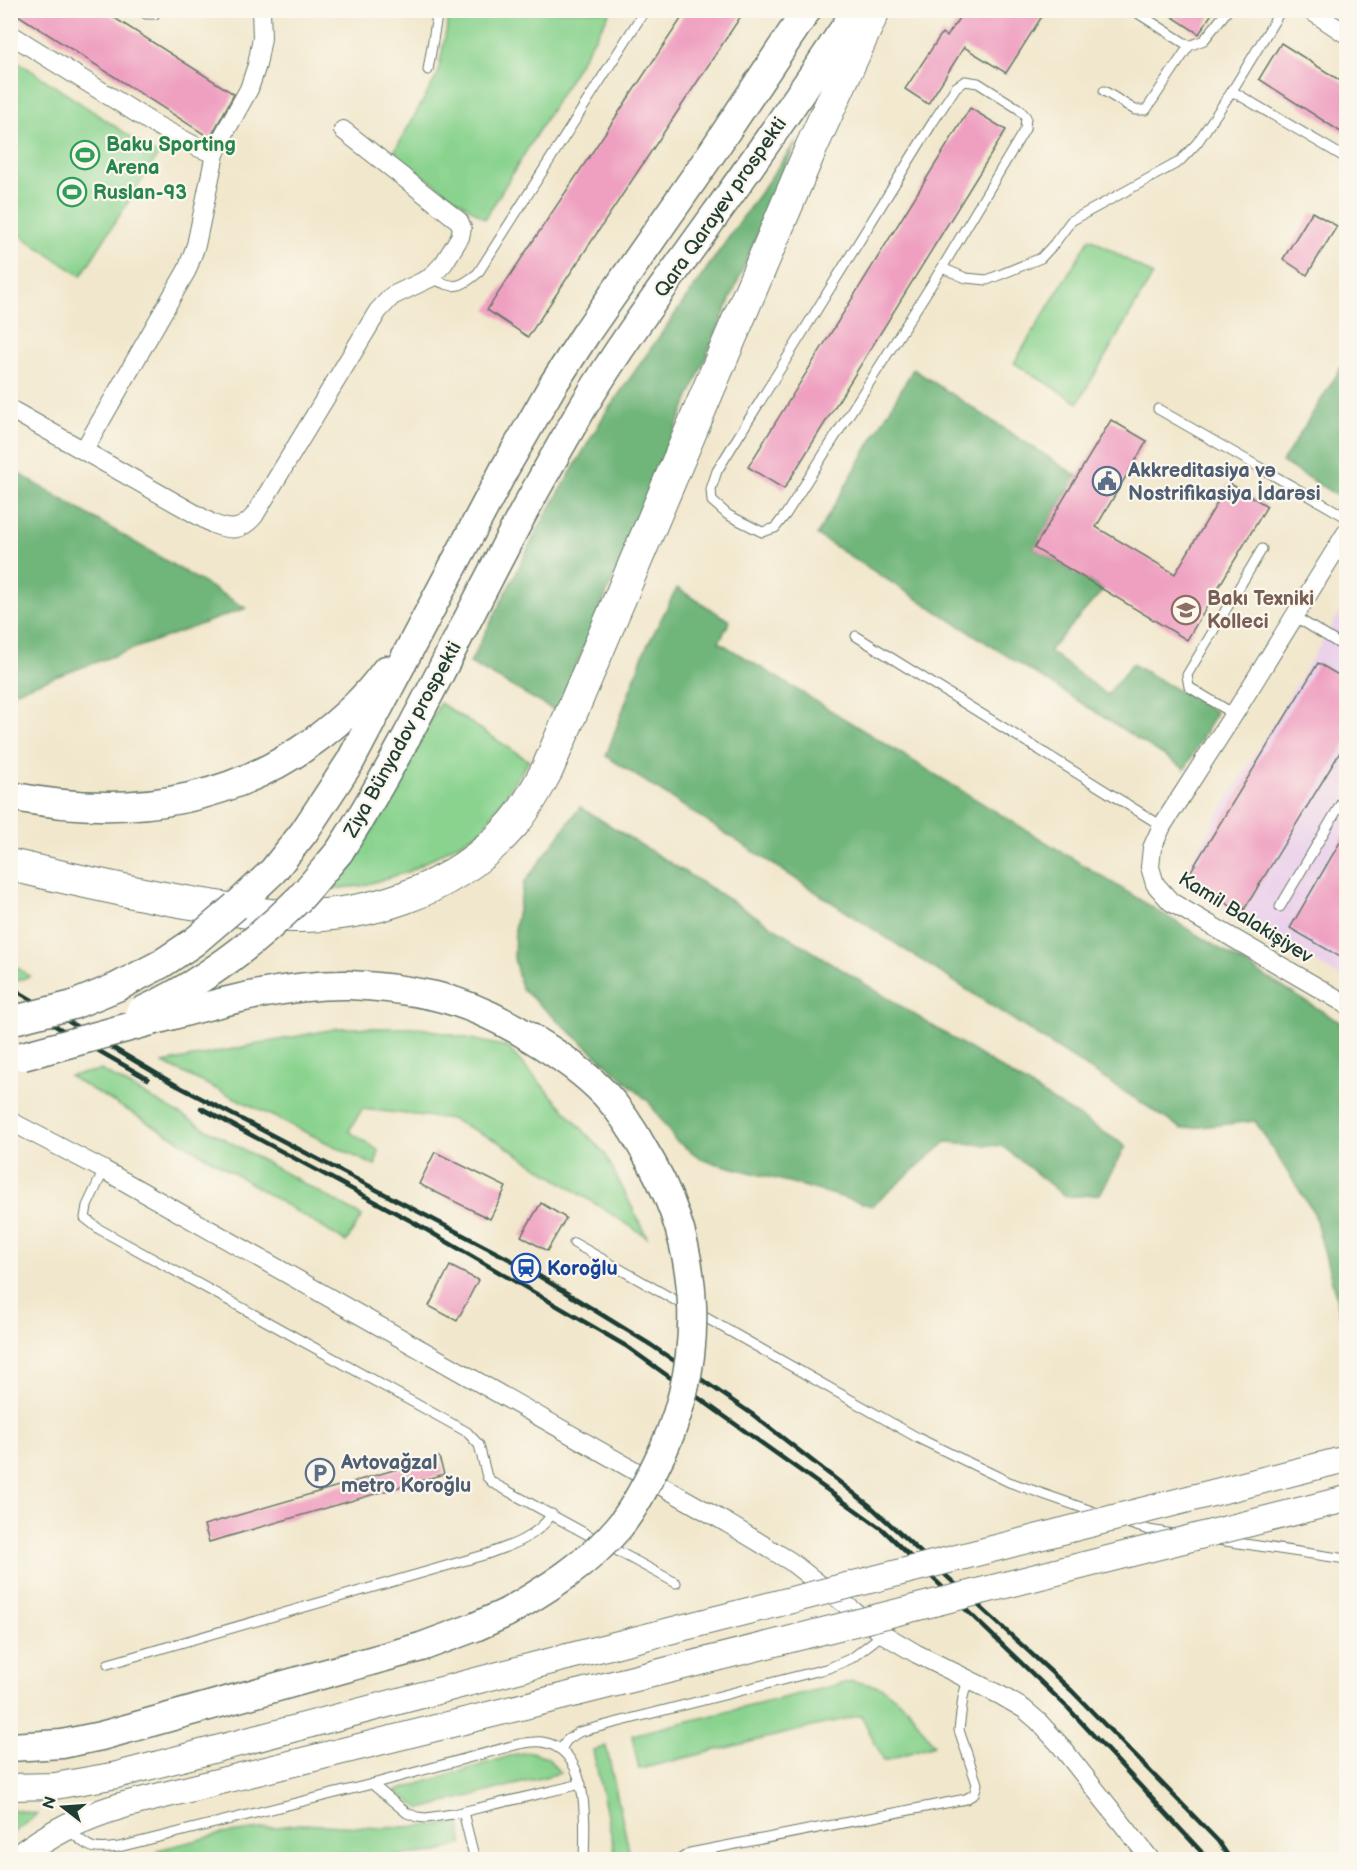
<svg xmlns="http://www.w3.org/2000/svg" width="1357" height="1870" font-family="'Balsamiq Sans',sans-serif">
  <rect width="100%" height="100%" fill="#fbf7ec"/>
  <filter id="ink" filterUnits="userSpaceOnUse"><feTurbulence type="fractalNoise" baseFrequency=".0167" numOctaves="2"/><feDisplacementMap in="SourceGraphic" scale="12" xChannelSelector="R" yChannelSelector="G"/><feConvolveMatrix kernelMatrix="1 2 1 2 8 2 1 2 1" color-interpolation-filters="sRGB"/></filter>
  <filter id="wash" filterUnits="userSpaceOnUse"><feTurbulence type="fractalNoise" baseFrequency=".008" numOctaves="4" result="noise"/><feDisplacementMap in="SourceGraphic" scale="24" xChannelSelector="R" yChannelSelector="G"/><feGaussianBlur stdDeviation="1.35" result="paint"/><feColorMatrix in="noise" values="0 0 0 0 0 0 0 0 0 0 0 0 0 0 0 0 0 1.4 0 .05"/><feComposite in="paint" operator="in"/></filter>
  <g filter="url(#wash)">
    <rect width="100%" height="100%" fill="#f1e7cc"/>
    <polygon fill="#ebd1eb" points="1346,602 1346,980 1178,883"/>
    <g fill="#8ad38f" stroke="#548862" stroke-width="1.5">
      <polygon points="450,11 611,11 485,219 393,154 438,74"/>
      <polygon points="11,57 158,155 81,276 11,229"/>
      <polygon points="1090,238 1153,275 1078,403 1014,363"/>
      <polygon points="440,703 529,761 481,831 410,871 361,886 328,889 373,829"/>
      <polygon points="11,964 30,976 11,983"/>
      <polygon points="339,1028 421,1028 507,1047 605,1154 647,1237 499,1142 451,1119 362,1109 349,1131 379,1151 375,1166 163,1063"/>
      <polygon points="101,1070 362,1216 346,1242 209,1158 69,1076"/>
      <polygon points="852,1681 881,1687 908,1708 934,1745 884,1761 861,1715 639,1769 632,1735"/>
      <polygon points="606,1746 631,1859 610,1859 615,1852 593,1751"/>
      <polygon points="531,1752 547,1757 560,1773 421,1809 396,1791 516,1754"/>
      <polygon points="11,1809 37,1814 11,1835"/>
      <polygon points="301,1824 383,1828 460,1824 462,1844 438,1852 391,1856 323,1852 281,1855 258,1860 168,1859 157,1850 222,1834"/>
    </g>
    <g fill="#6fb57a" stroke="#477957" stroke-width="1.5">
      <polygon points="797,140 557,712 470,663 540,525 605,414"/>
      <polygon points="1346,360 1346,501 1282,462"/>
      <polygon points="913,369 1077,476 1034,548 1103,590 1049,651 1107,695 1132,664 1216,712 1185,769 817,535"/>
      <polygon points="11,469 246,608 11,693"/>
      <polygon points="677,588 730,621 719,642 1346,1026 1346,1047 1344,1051 1346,1053 1346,1335 1314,1213 1255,1121 1182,1129 606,756 644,652"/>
      <polygon points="580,807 1126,1146 1100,1194 1066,1197 1002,1146 946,1142 872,1206 796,1184 703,1160 675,1140 649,1102 521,988 514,958 515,924 524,883"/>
    </g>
    <g id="blocks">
      <g fill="#efa0c1">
        <polygon points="10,10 102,10 234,94 210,138"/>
        <polygon points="687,10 745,10 528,337 487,310"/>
        <polygon points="964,10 1046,10 1006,73 964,47 928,104 905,89 942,33 947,37"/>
        <polygon points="1162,10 1214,10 1199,34"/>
        <polygon points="1281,43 1347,85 1347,136 1259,79"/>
        <polygon points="970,108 1006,130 784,489 748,467"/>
        <polygon points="1312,212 1337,226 1307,275 1283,259"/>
        <polygon points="1111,420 1147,441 1096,527 1175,574 1229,483 1267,506 1187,640 1034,548"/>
        <polygon points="1318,663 1347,680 1347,741 1242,913 1186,879"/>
        <polygon points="1347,830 1347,961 1290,928"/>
        <polygon points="435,1152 506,1187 490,1219 419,1184"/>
        <polygon points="541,1203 566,1218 547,1251 521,1236"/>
        <polygon points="450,1266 478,1280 457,1321 429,1306"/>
        <polygon points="439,1457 444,1474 209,1542 204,1525"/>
      </g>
    </g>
  </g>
  <g filter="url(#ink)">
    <use href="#blocks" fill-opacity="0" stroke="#687869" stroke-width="1.5"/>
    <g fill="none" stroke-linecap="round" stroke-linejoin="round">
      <g stroke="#687869" stroke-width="11">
        <g id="service">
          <polyline points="140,10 146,14 155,14 157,10"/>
          <polyline points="1133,10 1189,46 1204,40 1228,10"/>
          <polyline points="428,70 438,10"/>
          <polygon points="965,81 978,83 1019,109 1026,117 1025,129 942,268 786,514 775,528 762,532 728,515 712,501 711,489 717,471 933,122 956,87"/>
          <polyline points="1104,91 1135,110 1146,110 1189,46"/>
          <polyline points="1232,91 1346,158"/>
          <polyline points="942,268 966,278 987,280 1041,258 1054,244 1071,221 1179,162 1197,143 1232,91 1281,10"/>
          <path d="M430,278c25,10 27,12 48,-5l167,-263"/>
          <polyline points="1158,409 1346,517"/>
          <polyline points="1294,616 1346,648"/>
          <polyline points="856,636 1162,826"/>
          <polyline points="1234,714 1189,687 1187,675 1262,549"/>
          <polyline points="1280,907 1346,795"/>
          <polyline points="104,1170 87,1206 85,1218 99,1229 467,1432 479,1445 487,1477 493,1483 676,1583"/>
          <polyline points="574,1243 918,1438 1009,1482 1100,1514"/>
          <polyline points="1124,1522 1149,1530 1172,1534"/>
          <polyline points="1218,1540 1346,1559"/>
          <path d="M108,1664l376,-109c26,-9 52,-17 68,-41"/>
          <polyline points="561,1749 567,1740 579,1732 829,1668 852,1658 883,1634"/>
          <polyline points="372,1784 407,1813 417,1817 426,1818 453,1814 581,1784"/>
          <polyline points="463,1812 475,1860"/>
          <path d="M68,1829c21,19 23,22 51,18l253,-63 147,-40c7,-1 16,-3 23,-2 49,7 43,82 42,118"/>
          <polyline points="679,1860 690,1853 966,1799 974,1794 977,1784 959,1730 963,1697 968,1679"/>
        </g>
      </g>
      <g stroke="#687869" stroke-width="20">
        <g id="minor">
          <polyline points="1310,10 1346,34"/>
          <polyline points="10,34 154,124 197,147 215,154"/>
          <path d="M10,409l203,115c18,7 28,7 41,-8l124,-205 14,-15 38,-18 14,-15 16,-26 2,-9 -3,-7 -116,-91"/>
          <polyline points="84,450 187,270 196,245 215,154 224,134 249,89 257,65 262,38 261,10"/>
          <polyline points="1346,533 1234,714 1162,826 1152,848 1150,867 1155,884 1171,902 1346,1004"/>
          <polyline points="10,1121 104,1170 727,1523 790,1561 883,1634 917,1654 1000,1695 1024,1709 1038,1721 1060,1745 1151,1860"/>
        </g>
      </g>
      <g stroke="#687869" stroke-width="28">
        <g id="secondary">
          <polyline points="10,1787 55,1786 117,1775 567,1657"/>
          <path d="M15,1860c35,-27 67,-43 109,-55l453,-112"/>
        </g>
      </g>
      <g stroke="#687869" stroke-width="31">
        <g id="primary">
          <path d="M10,796c109,22 213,11 305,-56 27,-20 51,-42 71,-70"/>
          <path d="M339,852c62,-96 111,-200 164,-301 25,-49 52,-96 80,-144 40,-67 87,-129 132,-192 49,-67 95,-136 142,-205"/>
          <polyline points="236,906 273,871 304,832 350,762 505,468 554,383 587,332 711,154 807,10"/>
          <polyline points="10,1747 62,1744 101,1736 421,1647 475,1627 506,1613"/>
        </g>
      </g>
      <g stroke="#687869" stroke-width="34">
        <path id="motorway" d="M10,865c63,14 125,29 188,39 24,4 48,8 72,11 91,7 183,-22 243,-91 14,-16 24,-36 34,-54l264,-622 63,-138"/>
      </g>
      <use href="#service" stroke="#fff" stroke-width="9"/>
      <use href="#minor" stroke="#fff" stroke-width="18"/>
      <use href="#secondary" stroke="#fff" stroke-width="26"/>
      <use href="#primary" stroke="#fff" stroke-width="28"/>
      <use href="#motorway" stroke="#fff" stroke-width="32"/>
      <g stroke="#1f3d34" stroke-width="4.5">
        <polyline points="10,987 174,1084 526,1268 651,1345 752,1414 869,1505 1072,1691 1218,1841 1231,1860"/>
        <polyline points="10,1000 148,1079"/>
        <polyline points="201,1108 413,1222 626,1346 882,1529 1069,1709 1209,1860"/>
      </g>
      <g stroke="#687869" stroke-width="28" stroke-linecap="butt">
        <g id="secondary-bridge">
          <polyline points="567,1657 1346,1459"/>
          <polyline points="577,1693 1346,1499"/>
        </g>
      </g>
      <g stroke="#687869" stroke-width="31" stroke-linecap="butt">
        <g id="primary-bridge">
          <path d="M140,1012c61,-28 113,-67 160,-114 14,-15 26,-31 39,-46"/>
          <polyline points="10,1021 73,1005 117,987 161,964 194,942 236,906"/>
          <path d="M23,1056c48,-13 96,-26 143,-39 58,-16 122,-33 183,-32 29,1 58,5 86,11 34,8 67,24 96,42 27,16 53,34 74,56 16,17 28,36 39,56 61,99 64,216 10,319 -10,20 -21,41 -35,58 -31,37 -72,62 -113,86"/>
        </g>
      </g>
      <use href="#secondary-bridge" stroke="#fff" stroke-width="26"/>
      <use href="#primary-bridge" stroke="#fff" stroke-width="28"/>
    </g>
  </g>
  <defs>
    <g id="stadium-ring" transform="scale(1.5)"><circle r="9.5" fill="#fbf7ec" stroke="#2e9e5b" stroke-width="1.5"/><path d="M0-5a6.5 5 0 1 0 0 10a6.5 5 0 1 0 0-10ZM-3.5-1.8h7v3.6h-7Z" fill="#2e9e5b"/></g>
    <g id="civic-ring" transform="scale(1.5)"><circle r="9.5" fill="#fbf7ec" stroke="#5c6f8a" stroke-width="1.5"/><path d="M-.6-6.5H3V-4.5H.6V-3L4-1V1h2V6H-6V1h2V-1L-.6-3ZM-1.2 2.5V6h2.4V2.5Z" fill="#5c6f8a"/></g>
    <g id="university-ring" transform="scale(1.5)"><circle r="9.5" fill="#fbf7ec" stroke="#8d6e63" stroke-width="1.5"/><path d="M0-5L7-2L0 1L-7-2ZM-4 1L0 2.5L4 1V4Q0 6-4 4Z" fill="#8d6e63"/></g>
    <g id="station-ring" transform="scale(1.5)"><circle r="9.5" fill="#fbf7ec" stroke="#1a4fb4" stroke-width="1.5"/><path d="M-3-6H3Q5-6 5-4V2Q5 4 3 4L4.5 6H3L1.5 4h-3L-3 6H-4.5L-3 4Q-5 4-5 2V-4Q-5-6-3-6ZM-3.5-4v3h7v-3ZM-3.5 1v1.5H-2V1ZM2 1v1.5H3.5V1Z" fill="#1a4fb4"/></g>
    <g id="parking-ring" transform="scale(1.5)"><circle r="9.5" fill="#fbf7ec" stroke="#5c6f8a" stroke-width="1.5"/><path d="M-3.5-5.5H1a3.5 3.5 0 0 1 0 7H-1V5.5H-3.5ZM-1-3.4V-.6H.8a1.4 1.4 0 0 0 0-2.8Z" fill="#5c6f8a"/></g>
  </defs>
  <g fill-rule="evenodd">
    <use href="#stadium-ring" x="85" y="155"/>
    <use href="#stadium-ring" x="72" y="192"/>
    <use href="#civic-ring" x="1107" y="481"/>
    <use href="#university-ring" x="1186" y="610"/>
    <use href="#station-ring" x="526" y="1268"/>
    <use href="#parking-ring" x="320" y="1473"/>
  </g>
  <g text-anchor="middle" stroke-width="4.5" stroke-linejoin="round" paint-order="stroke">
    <g font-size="20" font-weight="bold" fill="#27864d" stroke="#fbf7ec" text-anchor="start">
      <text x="106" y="151">Baku Sporting<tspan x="106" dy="23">Arena</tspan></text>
      <text x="93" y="199">Ruslan-93</text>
    </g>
    <g font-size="20" fill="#1f3d34" stroke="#fbf7ec">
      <text transform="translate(720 207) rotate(-55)" y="7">Qara Qarayev prospekti</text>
      <text transform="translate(402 739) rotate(-61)" y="7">Ziya Bünyadov prospekti</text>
      <text transform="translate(1246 917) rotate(32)" y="7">Kamil Balakişiyev</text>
    </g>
    <g font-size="20" font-weight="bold" fill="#4e5e75" stroke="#fbf7ec" text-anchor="start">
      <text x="1128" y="477">Akkreditasiya və<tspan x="1128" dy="23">Nostrifikasiya İdarəsi</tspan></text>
      <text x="341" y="1469">Avtovağzal<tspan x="341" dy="23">metro Koroğlu</tspan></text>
    </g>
    <g font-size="20" font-weight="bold" fill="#785e54" stroke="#fbf7ec" text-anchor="start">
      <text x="1207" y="605">Bakı Texniki<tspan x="1207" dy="23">Kolleci</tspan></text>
    </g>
    <g font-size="20" font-weight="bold" fill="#164399" stroke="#fbf7ec" text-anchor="start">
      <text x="547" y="1275">Koroğlu</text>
    </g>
  </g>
  <rect width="1357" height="1870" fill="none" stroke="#fbf7ec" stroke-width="36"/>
  <g transform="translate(63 1807) rotate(287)" stroke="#fbf7ec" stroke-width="4.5" paint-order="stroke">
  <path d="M0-4.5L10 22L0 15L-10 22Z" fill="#1f3d34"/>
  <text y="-9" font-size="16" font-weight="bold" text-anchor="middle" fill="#1f3d34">N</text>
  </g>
</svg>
